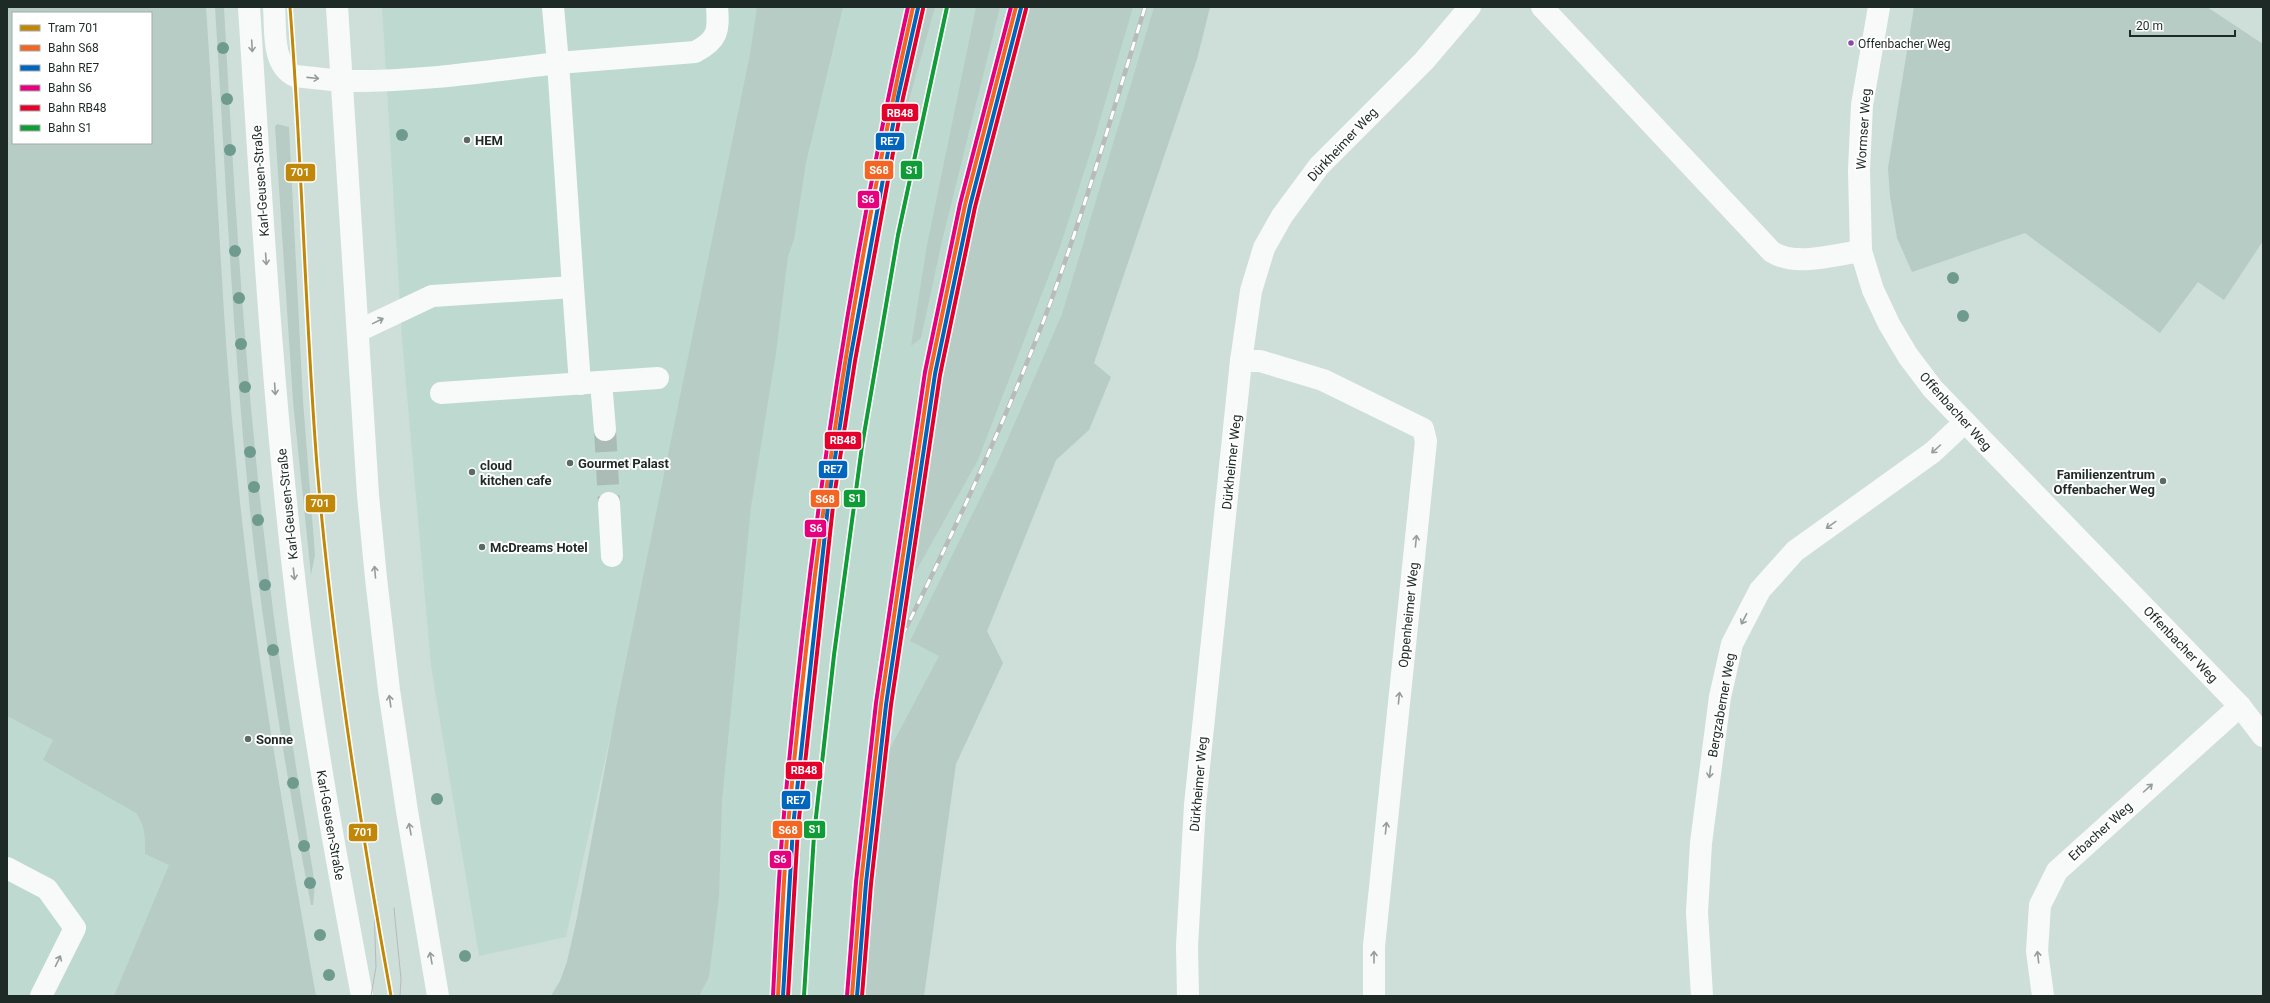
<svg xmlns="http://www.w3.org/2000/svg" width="2270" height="1003" font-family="Roboto,sans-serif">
  <rect width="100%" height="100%" fill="#cedfd9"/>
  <g fill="#bedad0">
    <polygon points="382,7 1210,7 1197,59 1056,460 937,756 922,996 551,996 560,981 567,962 577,918 612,729 566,937 479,956 431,666 402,339"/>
    <polygon points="7,623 170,845 165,996 7,996"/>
  </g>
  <g fill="#b7ccc4" fill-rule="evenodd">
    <path d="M7,7h199c11,155 15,310 31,465 17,176 48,350 79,524h-202l55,-131 -24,-11c0,-16 1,-27 -9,-41l-93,-53 10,-20 -46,-24zM13,13h138v130h-138z"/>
    <path d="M215,7h9c10,185 21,370 43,553 12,109 31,217 48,325l-2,20h-2c-22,-113 -40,-226 -55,-341 -22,-184 -29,-371 -41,-557z"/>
    <polygon points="757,7 843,7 806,163 794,240 788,256 776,353 751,507 722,801 719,897 709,977 699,996 551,996 560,981 567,962 577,918 616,709 750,54"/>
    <polygon points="923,7 935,7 906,111 899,116"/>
    <polygon points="976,7 1000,7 942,241 921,338 911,346 927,245"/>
    <polygon points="1027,7 1133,7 1093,144 1060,247 978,460 905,591 942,371 977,204"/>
    <polygon points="1154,7 1210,7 1197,59 1094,363 1111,377 1089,430 1056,460 987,631 1003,663 956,764 924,996 865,996 885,758 939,656 910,641 996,466 1062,314"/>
    <polygon points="1914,7 2207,7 2263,44 2263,241 2224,300 2198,282 2160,333 2025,233 1912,272 1897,238 1890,196 1888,168"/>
    <polygon points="277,124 289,127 303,401 315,555 311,575 293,401 275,127"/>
  </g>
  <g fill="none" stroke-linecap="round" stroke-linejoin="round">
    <polyline stroke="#abbbb5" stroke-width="22" stroke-dasharray="22 11" stroke-linecap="butt" points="605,430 609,503"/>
    <g stroke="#f8faf9" stroke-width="22">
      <path d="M553,7l5,56 137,-11c23,-12 24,-21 22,-45"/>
      <path d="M1542,7l230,245c24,15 61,3 89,-1"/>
      <polyline points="1879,7 1862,105 1859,170 1861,251 1873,290 1889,324 1908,356 1933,389 2240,706 2263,736"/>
      <path d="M342,81c73,1 143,-9 216,-18l15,224 -141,9 -74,35"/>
      <polyline points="573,287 580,384"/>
      <polyline points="1241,361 1260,361 1323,380 1423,429 1426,441 1374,946 1374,996"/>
      <polyline points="601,382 605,430"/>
      <polyline points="441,393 658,378"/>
      <polyline points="609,503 612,556"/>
      <polyline points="7,868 47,889 75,928 41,996"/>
      <polyline points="1188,996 1187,946 1195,805 1241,361 1251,291 1264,248 1282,216 1319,166 1424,61 1470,7"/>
      <polyline points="1702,996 1697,912 1701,843 1720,697 1732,644 1760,590 1795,551 1933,452 1965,422"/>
      <polyline points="2043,996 2037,951 2040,905 2057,871 2240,706"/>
    </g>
    <g stroke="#f8faf9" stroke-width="22">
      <path d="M249,7c13,207 25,413 51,619 16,124 39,247 62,370"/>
      <path d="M274,7c2,23 -3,57 21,69l47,5"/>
      <polyline points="337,7 368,495 376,578 389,690 407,811 438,996"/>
    </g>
    <g stroke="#b7bbba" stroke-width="1">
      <polyline points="394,908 401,979 400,996"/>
      <polyline points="371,996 376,967 374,907"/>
    </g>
    <g stroke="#b7bbba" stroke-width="4.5">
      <path id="rail" d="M902,636c52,-104 101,-210 143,-319 38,-101 68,-206 100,-310"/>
    </g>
    <use href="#rail" stroke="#fff" stroke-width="3" stroke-dasharray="9" stroke-linecap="butt"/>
    <g stroke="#fff" stroke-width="7">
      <g id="rail-1">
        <path d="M778,996c3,-57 5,-114 10,-170 25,-276 64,-549 125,-819"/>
        <polyline points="852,996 861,883 881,704 930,373 965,205 1016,7"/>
      </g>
    </g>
    <g stroke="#fff" stroke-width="7">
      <g id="rail-2">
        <polyline points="783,996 793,827 829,497 850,360 898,97 918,8"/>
        <polyline points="857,996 866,883 886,705 935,374 970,206 1021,8"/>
      </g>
    </g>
    <g stroke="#fff" stroke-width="7">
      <g id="rail-3">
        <path d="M773,996c3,-57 5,-114 10,-171 25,-275 64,-549 125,-818"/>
        <polyline points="847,996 856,882 876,703 925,372 960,204 1011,7"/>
      </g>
    </g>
    <g stroke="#fff" stroke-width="7">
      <g id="rail-4">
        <polyline points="788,996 798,828 834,497 855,361 903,98 923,9"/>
        <polyline points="862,996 871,884 891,705 940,375 975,207 1026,9"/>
      </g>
    </g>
    <g stroke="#fff" stroke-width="7">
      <polyline id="rail-5" points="804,996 814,835 834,655 862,446 898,235 947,7"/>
    </g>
    <use href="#rail-1" stroke="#f26522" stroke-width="4"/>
    <use href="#rail-2" stroke="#0065bd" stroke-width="4"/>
    <use href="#rail-3" stroke="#e6007e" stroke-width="4"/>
    <use href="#rail-4" stroke="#e4002b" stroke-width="4"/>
    <use href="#rail-5" stroke="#109c37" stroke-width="4"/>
    <g stroke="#fff" stroke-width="6">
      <path id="tram-1" d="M290,7c12,153 15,306 27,459 15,178 42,354 74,530"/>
    </g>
    <use href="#tram-1" stroke="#c18709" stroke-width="3"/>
  </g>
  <g fill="#6f9b8e">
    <circle cx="223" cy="48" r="6"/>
    <circle cx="227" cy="99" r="6"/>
    <circle cx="402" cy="135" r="6"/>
    <circle cx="230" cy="150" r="6"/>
    <circle cx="235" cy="251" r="6"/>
    <circle cx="1953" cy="278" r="6"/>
    <circle cx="239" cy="298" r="6"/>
    <circle cx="1963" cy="316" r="6"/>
    <circle cx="241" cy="344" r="6"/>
    <circle cx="245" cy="387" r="6"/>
    <circle cx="250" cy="452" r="6"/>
    <circle cx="254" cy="487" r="6"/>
    <circle cx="258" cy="520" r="6"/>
    <circle cx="265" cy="585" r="6"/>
    <circle cx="273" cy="650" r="6"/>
    <circle cx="293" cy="783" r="6"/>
    <circle cx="437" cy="799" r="6"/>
    <circle cx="304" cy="846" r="6"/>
    <circle cx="310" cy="883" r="6"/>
    <circle cx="320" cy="935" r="6"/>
    <circle cx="465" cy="956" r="6"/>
    <circle cx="329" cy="975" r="6"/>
  </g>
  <defs><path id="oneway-shaft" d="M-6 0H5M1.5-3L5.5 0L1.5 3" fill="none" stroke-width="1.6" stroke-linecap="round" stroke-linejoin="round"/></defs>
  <g stroke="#969c9a">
    <use href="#oneway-shaft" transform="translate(252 46) rotate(87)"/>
    <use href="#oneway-shaft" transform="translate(313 78) rotate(6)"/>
    <use href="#oneway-shaft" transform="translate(266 259) rotate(86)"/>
    <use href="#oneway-shaft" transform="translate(378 321) rotate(-26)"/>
    <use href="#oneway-shaft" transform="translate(275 389) rotate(86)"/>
    <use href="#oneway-shaft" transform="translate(1936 449) rotate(138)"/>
    <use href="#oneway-shaft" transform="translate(1831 525) rotate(144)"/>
    <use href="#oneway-shaft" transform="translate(1416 541) rotate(-84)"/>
    <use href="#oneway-shaft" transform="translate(375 572) rotate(-95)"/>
    <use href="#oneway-shaft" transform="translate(294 574) rotate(83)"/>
    <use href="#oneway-shaft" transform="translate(1744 619) rotate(117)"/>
    <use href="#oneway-shaft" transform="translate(1399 698) rotate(-84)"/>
    <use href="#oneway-shaft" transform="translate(390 701) rotate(-98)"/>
    <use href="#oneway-shaft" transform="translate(1710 772) rotate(97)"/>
    <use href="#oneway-shaft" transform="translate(2148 788) rotate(-42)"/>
    <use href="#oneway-shaft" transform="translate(1386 828) rotate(-84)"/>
    <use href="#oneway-shaft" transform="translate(410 829) rotate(-100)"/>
    <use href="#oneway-shaft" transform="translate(1374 957) rotate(-90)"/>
    <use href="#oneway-shaft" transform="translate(2038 957) rotate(-97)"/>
    <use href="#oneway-shaft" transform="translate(431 958) rotate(-100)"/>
    <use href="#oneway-shaft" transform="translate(58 961) rotate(-64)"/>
  </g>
  <circle fill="#8e44ad" stroke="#fff" stroke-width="1.5" cx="1851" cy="43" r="3.5"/>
  <g fill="#5c6964" stroke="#fff" stroke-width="1.5">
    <circle cx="467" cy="140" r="4"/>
    <circle cx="570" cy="463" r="4"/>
    <circle cx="472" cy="472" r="4"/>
    <circle cx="2163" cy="481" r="4"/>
    <circle cx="482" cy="547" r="4"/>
    <circle cx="248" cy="739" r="4"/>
  </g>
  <g text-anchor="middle" stroke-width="4" stroke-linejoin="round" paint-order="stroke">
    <g font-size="12" fill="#1e2a25" stroke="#fff" text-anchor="start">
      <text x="1858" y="48">Offenbacher Weg</text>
    </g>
    <g font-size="13" fill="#1e2a25" stroke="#fff">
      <text transform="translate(1863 129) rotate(-86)" y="5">Wormser Weg</text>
      <text transform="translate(1342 144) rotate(-47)" y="5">Dürkheimer Weg</text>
      <text transform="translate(260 181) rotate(-94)" y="5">Karl-Geusen-Straße</text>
      <text transform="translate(1956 411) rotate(48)" y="5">Offenbacher Weg</text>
      <text transform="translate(1231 462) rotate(-84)" y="5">Dürkheimer Weg</text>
      <text transform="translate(287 504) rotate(-96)" y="5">Karl-Geusen-Straße</text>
      <text transform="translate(1408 615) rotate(-84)" y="5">Oppenheimer Weg</text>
      <text transform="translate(2181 644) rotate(46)" y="5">Offenbacher Weg</text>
      <text transform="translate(1721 705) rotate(-80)" y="5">Bergzaberner Weg</text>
      <text transform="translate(1198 784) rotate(-85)" y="5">Dürkheimer Weg</text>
      <text transform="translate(331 825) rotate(80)" y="5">Karl-Geusen-Straße</text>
      <text transform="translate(2100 831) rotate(-42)" y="5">Erbacher Weg</text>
    </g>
    <g font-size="13" font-weight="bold" fill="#1e2a25" stroke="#fff" text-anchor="start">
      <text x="475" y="145">HEM</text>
      <text x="578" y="468">Gourmet Palast</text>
      <text x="480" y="470">cloud<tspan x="480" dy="15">kitchen cafe</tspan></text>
      <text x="2155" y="479" text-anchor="end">Familienzentrum<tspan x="2155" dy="15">Offenbacher Weg</tspan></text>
      <text x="490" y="552">McDreams Hotel</text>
      <text x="256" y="744">Sonne</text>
    </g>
  </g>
  <g stroke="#fff" stroke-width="1.5">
    <rect x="881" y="103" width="38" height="19" rx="4" fill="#e4002b"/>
    <rect x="875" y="132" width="30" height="19" rx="4" fill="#0065bd"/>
    <rect x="900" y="160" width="23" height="20" rx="4" fill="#109c37"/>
    <rect x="864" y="160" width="30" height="20" rx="4" fill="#f26522"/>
    <rect x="285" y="163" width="31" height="19" rx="4" fill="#c18709"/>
    <rect x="857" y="190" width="23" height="19" rx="4" fill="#e6007e"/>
    <rect x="824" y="431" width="38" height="19" rx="4" fill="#e4002b"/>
    <rect x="818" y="460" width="30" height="19" rx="4" fill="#0065bd"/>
    <rect x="843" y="489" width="23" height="19" rx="4" fill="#109c37"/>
    <rect x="810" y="489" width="30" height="19" rx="4" fill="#f26522"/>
    <rect x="305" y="494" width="31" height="19" rx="4" fill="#c18709"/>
    <rect x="804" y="519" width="23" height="19" rx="4" fill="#e6007e"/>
    <rect x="785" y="761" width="38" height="19" rx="4" fill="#e4002b"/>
    <rect x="781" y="790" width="30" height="20" rx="4" fill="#0065bd"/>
    <rect x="803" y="820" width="23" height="19" rx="4" fill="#109c37"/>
    <rect x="772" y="820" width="31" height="19" rx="4" fill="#f26522"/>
    <rect x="348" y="823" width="30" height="19" rx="4" fill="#c18709"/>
    <rect x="769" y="850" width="23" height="19" rx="4" fill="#e6007e"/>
  </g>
  <g font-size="11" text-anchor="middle" font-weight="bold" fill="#fff">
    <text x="900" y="117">RB48</text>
    <text x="890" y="145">RE7</text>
    <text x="912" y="174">S1</text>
    <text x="879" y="174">S68</text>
    <text x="300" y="176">701</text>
    <text x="868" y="203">S6</text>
    <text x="843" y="444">RB48</text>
    <text x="833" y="473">RE7</text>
    <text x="855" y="502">S1</text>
    <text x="825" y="503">S68</text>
    <text x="320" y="507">701</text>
    <text x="816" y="532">S6</text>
    <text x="804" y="774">RB48</text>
    <text x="796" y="804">RE7</text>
    <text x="815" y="833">S1</text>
    <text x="788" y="834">S68</text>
    <text x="363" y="836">701</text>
    <text x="780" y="863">S6</text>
  </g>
  <rect width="2270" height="1003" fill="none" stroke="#1e2a25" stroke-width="16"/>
  <rect x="12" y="12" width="140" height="132" fill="#ffffff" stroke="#a5aaa8"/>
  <rect x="20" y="25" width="20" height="6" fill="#c18709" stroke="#a5aaa8"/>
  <text x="48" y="32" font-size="12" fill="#1e2a25">Tram 701</text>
  <rect x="20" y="45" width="20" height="6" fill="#f26522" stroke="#a5aaa8"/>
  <text x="48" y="52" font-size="12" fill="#1e2a25">Bahn S68</text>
  <rect x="20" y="65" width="20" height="6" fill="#0065bd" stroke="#a5aaa8"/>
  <text x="48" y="72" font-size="12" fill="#1e2a25">Bahn RE7</text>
  <rect x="20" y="85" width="20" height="6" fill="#e6007e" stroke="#a5aaa8"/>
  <text x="48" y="92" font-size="12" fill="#1e2a25">Bahn S6</text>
  <rect x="20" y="105" width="20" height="6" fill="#e4002b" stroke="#a5aaa8"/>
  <text x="48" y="112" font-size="12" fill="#1e2a25">Bahn RB48</text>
  <rect x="20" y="125" width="20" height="6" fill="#109c37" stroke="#a5aaa8"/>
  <text x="48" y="132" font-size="12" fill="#1e2a25">Bahn S1</text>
  <path d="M2130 30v6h105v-6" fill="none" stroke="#1e2a25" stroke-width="2"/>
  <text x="2136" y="30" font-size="12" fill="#1e2a25" stroke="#ffffff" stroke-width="3" paint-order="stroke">20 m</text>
</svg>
